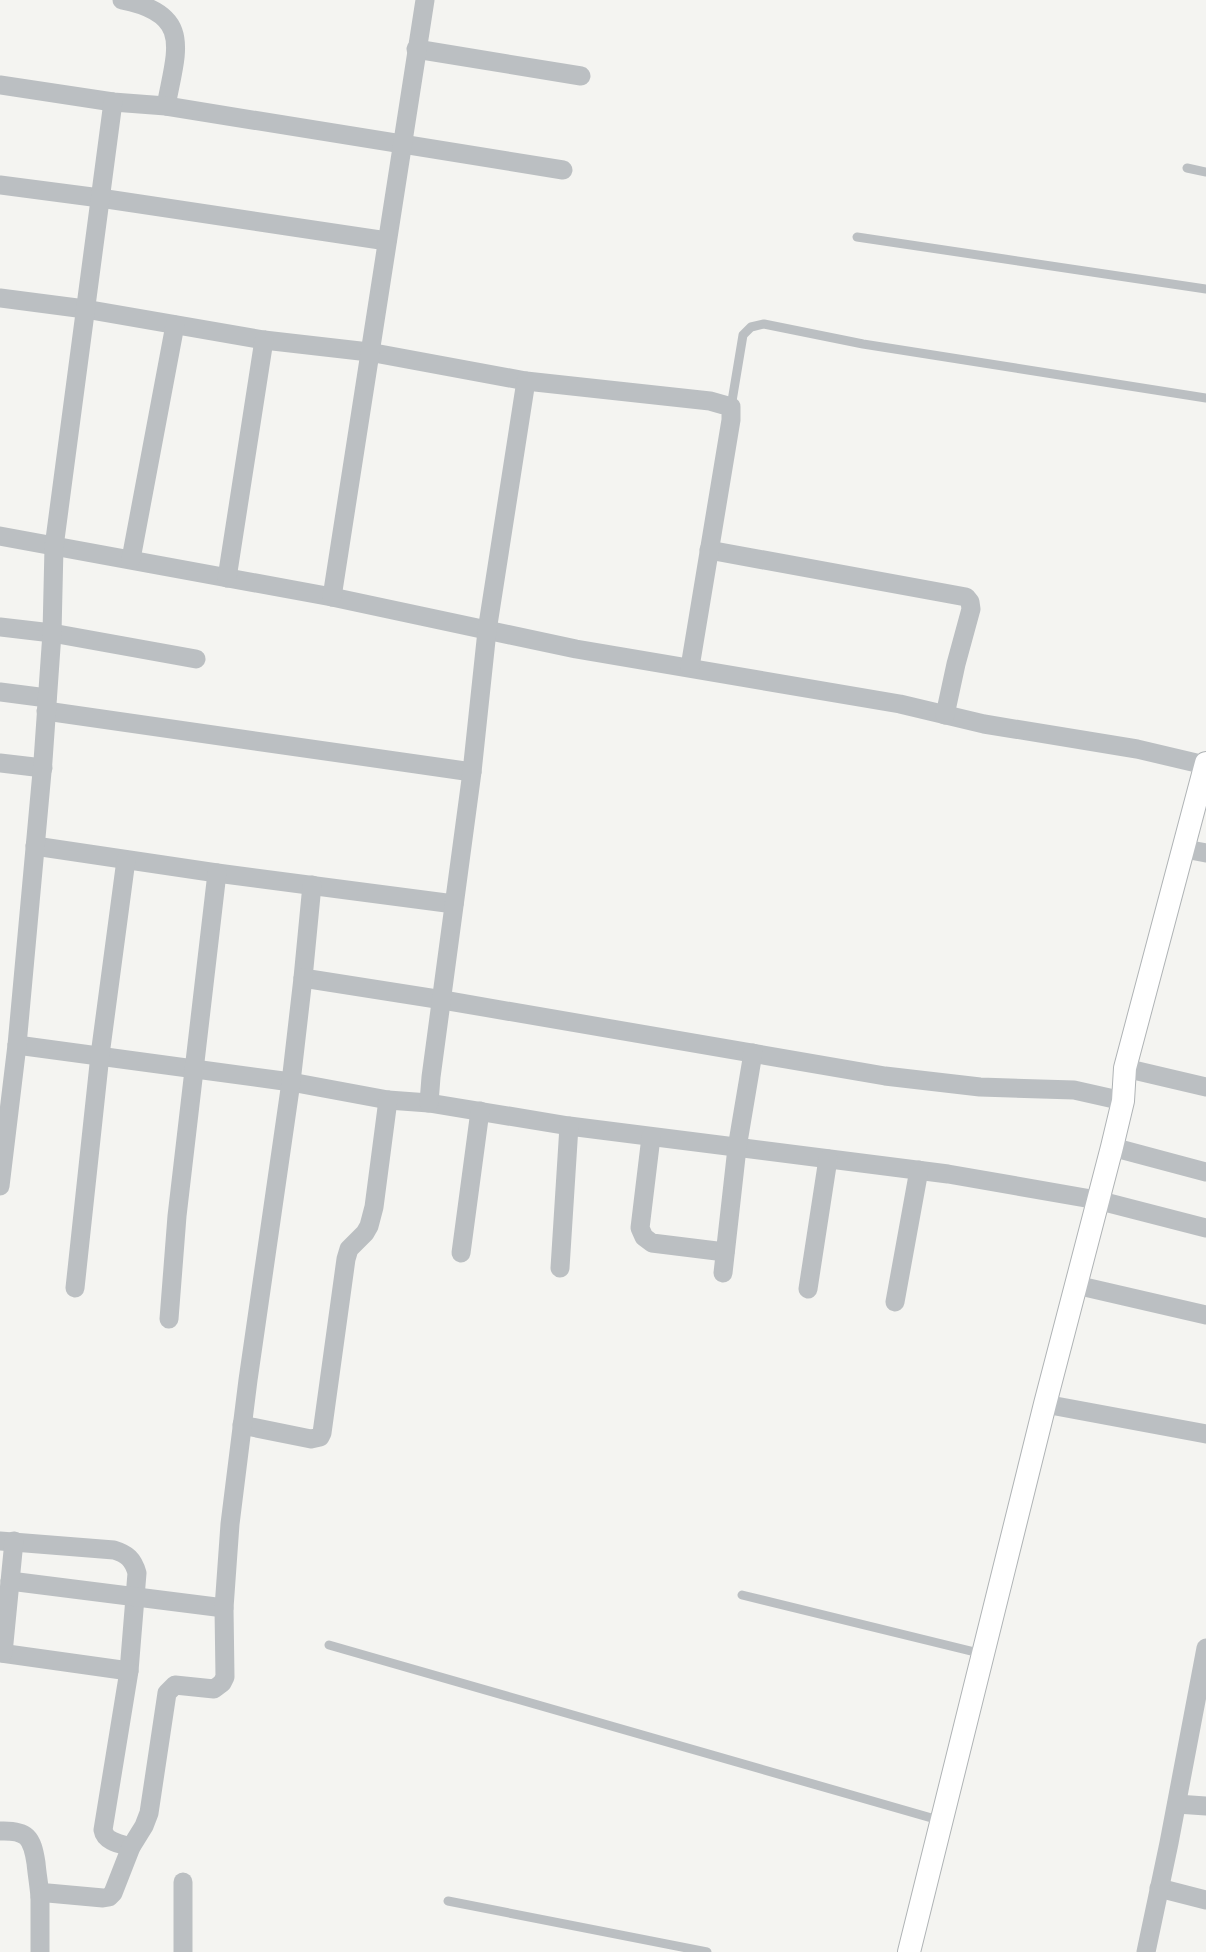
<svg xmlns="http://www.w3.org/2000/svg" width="1206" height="1952" font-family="'Open Sans',sans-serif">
  <rect width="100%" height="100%" fill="#f4f4f1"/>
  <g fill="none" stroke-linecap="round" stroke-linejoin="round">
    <g stroke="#afb3b5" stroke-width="24">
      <polyline id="highway" points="909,1952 1045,1404 1112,1147 1123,1101 1125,1068 1206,763"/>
    </g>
    <g stroke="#bbbfc2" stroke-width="9">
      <polyline points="1187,168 1206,172"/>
      <polyline points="857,237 1206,289"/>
      <polyline points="731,407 743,335 751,327 764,324 863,344 1206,398"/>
      <polyline points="742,1595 983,1654"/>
      <polyline points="329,1645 942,1821"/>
      <polyline points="448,1901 707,1952"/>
    </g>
    <g stroke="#bbbfc2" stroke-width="19">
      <path d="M122,0c72,14 54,51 44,106"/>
      <polyline points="416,49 581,76"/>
      <polyline points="0,85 113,102 166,106 563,170"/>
      <polyline points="0,185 100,198 387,241"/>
      <polyline points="0,298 85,309 264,340 369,352 526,381"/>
      <polyline points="0,536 332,597 576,649 900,704 984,724 1137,749 1205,765"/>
      <polyline points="709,550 966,597 970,602 971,609 956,664 945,715"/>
      <polyline points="131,559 175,325"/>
      <polyline points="227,578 264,340"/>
      <polyline points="332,597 425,0"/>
      <polyline points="0,627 52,633 196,659"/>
      <polyline points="0,692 47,698"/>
      <polyline points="46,711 472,772"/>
      <polyline points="0,763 43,768"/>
      <polyline points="35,846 217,873 454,904"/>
      <polyline points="1185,849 1206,853"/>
      <polyline points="312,885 303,978 443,1000 885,1076 980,1087 1074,1090 1123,1101"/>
      <polyline points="17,1045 291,1082 388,1100 429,1103 569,1126 948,1174 1097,1200 1206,1228"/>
      <polyline points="1125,1068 1206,1087"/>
      <polyline points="429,1103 431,1077 472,772 487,631 526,381 710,401 731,407 731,420 690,667"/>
      <polyline points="651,1137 640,1228 644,1237 652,1243 725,1252"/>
      <polyline points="1112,1147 1206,1172"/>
      <polyline points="0,1186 17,1045 43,761 52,633 54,547 113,102"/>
      <polyline points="461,1253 480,1111"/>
      <polyline points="560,1268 569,1126"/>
      <polyline points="723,1273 737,1148 753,1053"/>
      <polyline points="1076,1285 1206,1315"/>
      <polyline points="75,1288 100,1055 126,860"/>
      <polyline points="808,1289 828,1159"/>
      <polyline points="895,1302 919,1170"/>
      <polyline points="169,1319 177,1216 217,873"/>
      <polyline points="1045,1404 1206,1434"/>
      <polyline points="242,1425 311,1439 320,1437 322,1433 346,1259 349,1249 365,1233 369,1226 374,1207 388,1100"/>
      <path d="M0,1541l114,9c13,4 19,9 23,23l-8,98 -26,159c2,12 18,14 28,17"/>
      <polyline points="10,1581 224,1608"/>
      <polyline points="0,1653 129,1671"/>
      <polyline points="3,1653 14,1541"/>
      <polyline points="1177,1804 1206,1806"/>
      <path d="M0,1831c27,-1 32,6 36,32 1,11 3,22 4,34"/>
      <polyline points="1159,1888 1206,1900"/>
      <polyline points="40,1952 40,1897 48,1893 103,1898 109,1897 113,1893 131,1847 144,1826 149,1813 167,1693 175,1685 214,1689 222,1683 225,1677 224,1608 230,1524 248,1380 291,1082 303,978"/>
      <polyline points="183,1952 183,1882"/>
      <polyline points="1146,1952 1169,1843 1206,1648"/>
    </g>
    <use href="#highway" stroke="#fff" stroke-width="22"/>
  </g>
</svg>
